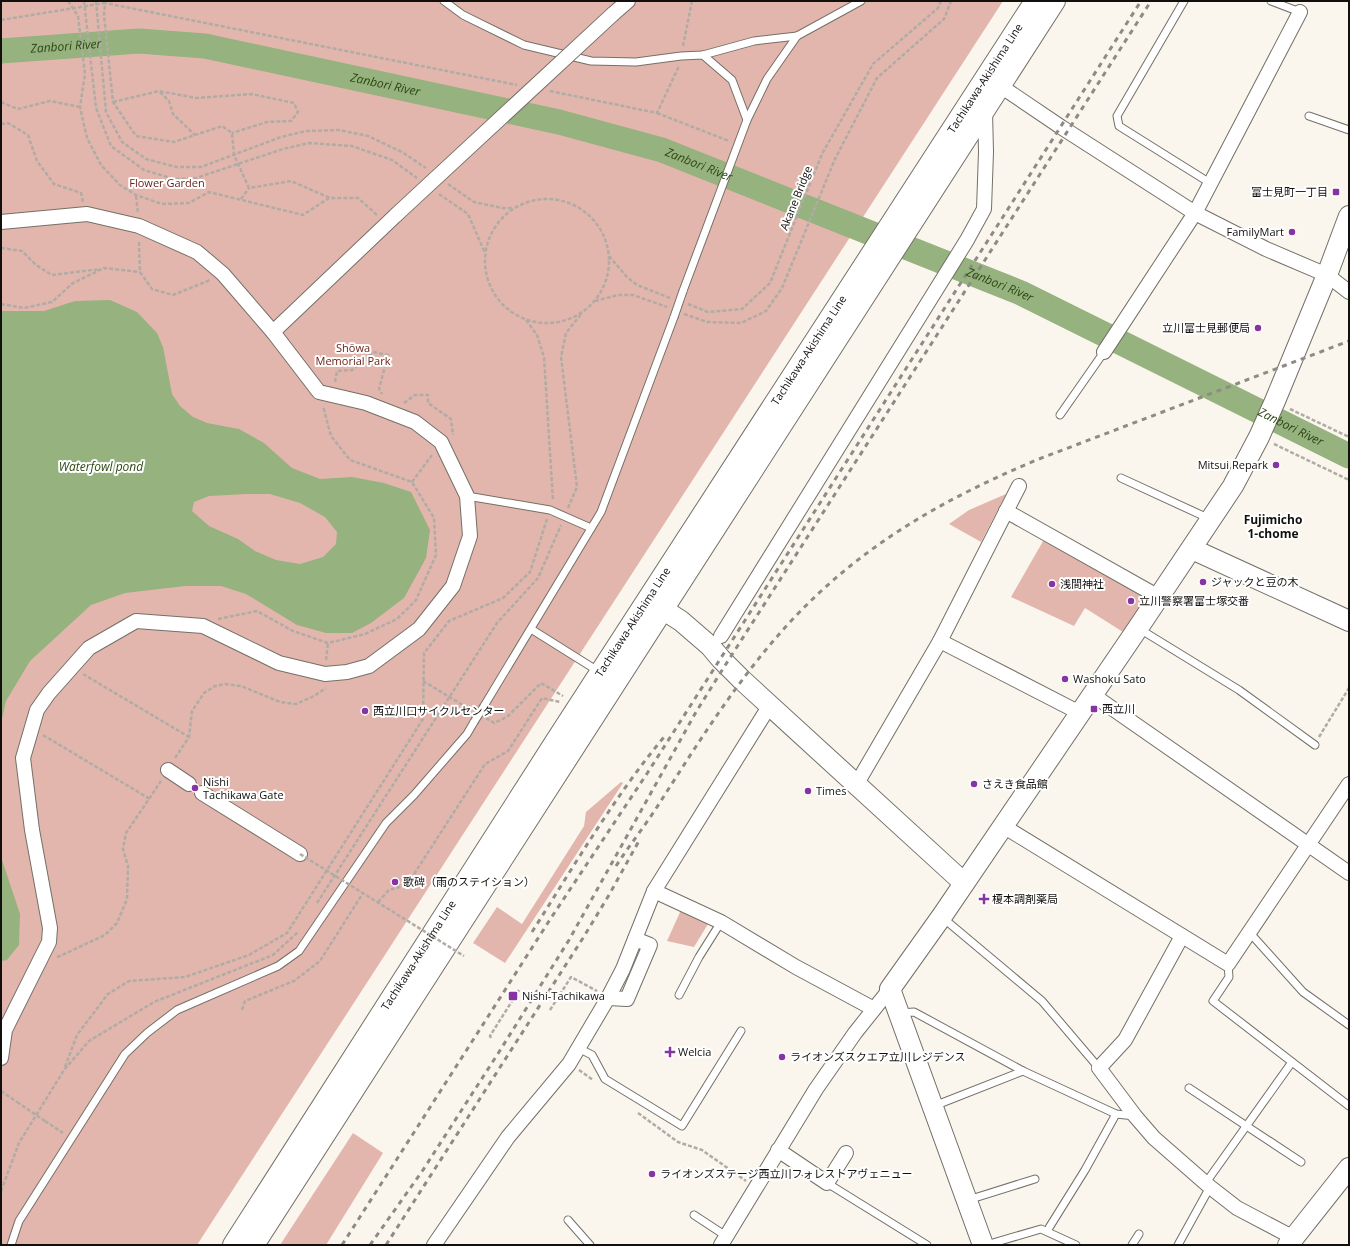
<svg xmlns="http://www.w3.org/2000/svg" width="1350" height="1246" font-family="'Open Sans','Noto Sans JP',sans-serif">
  <rect width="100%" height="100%" fill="#fbf6ed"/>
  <g fill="#e3b6ad">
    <polygon points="1,1 1003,1 197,1245 1,1245"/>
    <polygon points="1006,494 981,542 949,524 969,510"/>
    <polygon points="1046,536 1147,598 1123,632 1085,608 1074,626 1011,597"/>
    <polygon points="621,782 623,783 505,963 473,943 497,907 522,924 584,826 586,812"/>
    <polygon points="681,910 708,924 694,947 667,941"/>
    <polygon points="353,1133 383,1153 326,1245 280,1245"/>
  </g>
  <g fill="#95b27f" fill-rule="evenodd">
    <path d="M110,300l27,12 20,21 6,14 9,47 8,12 13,11 14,6 32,6 25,14 28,25 28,11 32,-2 32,6 27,9 19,38 -4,28 -22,40 -33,25 -19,10h-26l-29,-8 -51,-31 -25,-8h-36l-60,7 -34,12 -61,56 -24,40 -5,22v-412h43l31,-10zM246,494h24l30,9 25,14 12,15 -1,12 -13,13 -23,7 -24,-4 -21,-9 -17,-12 -29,-13 -17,-15 2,-9 15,-6z"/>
    <polygon points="1,857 20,914 19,945 7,960 1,961"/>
  </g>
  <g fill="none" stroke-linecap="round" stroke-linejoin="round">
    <path stroke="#95b27f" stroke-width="25" id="s1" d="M1,51l138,-10 66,5 354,76 103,28 359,143 328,163"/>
    <g stroke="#747068" stroke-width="9">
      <g id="lane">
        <polyline points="444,1 463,15 524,45 591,61 636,62 681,56 703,55 732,80 747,120 683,291"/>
        <polyline points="1184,1 1117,116 1119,126 1210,183"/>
        <polyline points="1271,1 1300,12"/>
        <polyline points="703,55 754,41 797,36 861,1"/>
        <polyline points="1309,116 1349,130"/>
        <polyline points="747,120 767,79 797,36"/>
        <polyline points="1060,415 1104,352"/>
        <polyline points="1121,478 1210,519"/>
        <polyline points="467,496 550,510 591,528"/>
        <polyline points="1138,628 1239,690 1315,745"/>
        <polyline points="531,629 598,671"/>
        <polyline points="484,706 601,512 674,317"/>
        <polyline points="943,918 1042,1001 1099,1068"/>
        <polyline points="1250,933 1303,992 1349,1025"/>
        <polyline points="1228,964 1229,977 1213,1001 1349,1106"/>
        <polyline points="679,995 699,957 721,922"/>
        <polyline points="900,1013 914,1012 1023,1071 1116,1114 1135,1116"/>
        <polyline points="578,1048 592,1055 605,1079 682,1126 741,1031"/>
        <polyline points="1189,1088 1301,1162"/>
        <polyline points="934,1106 1023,1071"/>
        <polyline points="827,1183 927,1245"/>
        <polyline points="1205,1184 1292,1062"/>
        <polyline points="968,1200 1035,1179"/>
        <polyline points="694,1215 726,1236"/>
        <polyline points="568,1220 590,1245"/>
        <polyline points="1047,1231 1085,1170 1116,1114"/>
        <polyline points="11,1245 19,1221 125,1054 147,1033 177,1010 278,966 299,951 386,823 414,795 467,734 474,722"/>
        <polyline points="986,1245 1041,1229 1076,1245"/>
        <polyline points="1132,1245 1139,1234"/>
        <polyline points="1178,1245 1210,1187"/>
      </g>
    </g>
    <g stroke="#747068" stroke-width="16">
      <g id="street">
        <polyline points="613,14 628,1"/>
        <polyline points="993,81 1061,127 1195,213 1266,249 1327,275 1349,292"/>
        <polyline points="1,222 87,214 139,226 197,252 223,274 273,332 319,392 366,403 415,422 441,442 467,496 470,536 453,586 419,629 369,666 347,672 325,674 279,663 203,626 136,621 89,648 49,693 37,710 23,758 32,830 50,928 49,942 5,1030 1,1058"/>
        <polyline points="273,332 396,215"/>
        <polyline points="1104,352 1195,213 1300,12"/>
        <polyline points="1006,511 1159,597"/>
        <polyline points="721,636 967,240 984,209 986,152 985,111"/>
        <polyline points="940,641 1080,713"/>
        <polyline points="1093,695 1349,873"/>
        <polyline points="168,770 189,784"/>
        <polyline points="856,785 940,641 1019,486"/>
        <polyline points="202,793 300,854"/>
        <polyline points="1003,826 1228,964 1349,784"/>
        <polyline points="654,891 721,922 796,967 874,1009"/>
        <polyline points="1182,936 1125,1040 1099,1068 1135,1116 1154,1138 1210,1187 1237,1208 1294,1238"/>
        <polyline points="608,998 627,999 650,945 635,939"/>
        <polyline points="778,1150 827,1183 846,1153"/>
        <polyline points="434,1245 508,1137 569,1064 608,998 623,969 654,891 770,705"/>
        <polyline points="721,1245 816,1089 855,1033 890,989"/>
      </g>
    </g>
    <g stroke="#747068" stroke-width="22">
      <g id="secondary">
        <polyline points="1192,549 1349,621"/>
        <polyline points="653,603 681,621 710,646 721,659 742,680 964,883"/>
        <path id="s2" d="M233,1245l322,-503 480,-741"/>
        <polyline points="254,1245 1055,1"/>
        <polyline points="983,1245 890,989 942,916 1138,628 1233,486 1259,437 1275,401 1327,275 1349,216"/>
        <polyline points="1288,1245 1349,1168"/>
      </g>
    </g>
    <g stroke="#b0aca5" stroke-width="2.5" stroke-dasharray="4 2" stroke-linecap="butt">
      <polyline points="68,1 78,16 85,74 80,107 87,138 101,165 120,185 136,195 162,204 189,203 209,192 303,215 329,198"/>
      <polyline points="84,1 96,108 111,146 144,170 174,179 196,178 283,149 309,143 352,146 392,160 417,178"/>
      <polyline points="96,1 106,112 122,142 146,159 176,167 201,167 281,137 306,131 339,130 368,136 402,152 426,168"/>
      <polyline points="105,1 105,3 517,85"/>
      <polyline points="1,20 105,3 104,15 113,102 136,136 174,142 222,126 232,133 234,155 249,188 291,181 330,198 358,198 377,215"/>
      <polyline points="683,46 692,1"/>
      <polyline points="550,91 657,113 679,66"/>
      <polyline points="160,92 169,101 173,114 195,135"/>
      <polyline points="1,102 18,109 50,101 80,107"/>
      <polyline points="113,102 159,91 196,98 252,94 294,103 298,112 291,121 267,122 232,133"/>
      <polyline points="657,113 729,141"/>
      <polyline points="1,124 8,123 28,135 37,161 54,184 81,193 83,202"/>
      <polyline points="448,184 474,202 502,208 513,208"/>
      <polyline points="439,194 468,214 485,253"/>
      <polyline points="136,196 138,213"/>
      <circle cx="547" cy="261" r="62"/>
      <polyline points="241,199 249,188"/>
      <polyline points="139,242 140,272 152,289 173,295 210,280"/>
      <polyline points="1,248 22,251 36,265 52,275 101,269"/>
      <polyline points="609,256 626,276 637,285 670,298"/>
      <polyline points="595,301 618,295 633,295 667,307"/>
      <polyline points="1,304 24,308 52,302 73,283 104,268 140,272"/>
      <polyline points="688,304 708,312 742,309 770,283 822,154 873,64 938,8 941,1"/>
      <polyline points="684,314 707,322 741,323 766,311 782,288 835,159 877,78 944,19 951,1"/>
      <polyline points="526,320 537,335 544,357 553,501"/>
      <polyline points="335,382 337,371 352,370 373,352 388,355 379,389 382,394"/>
      <polyline points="404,403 415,395 428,395 428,403 451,419 453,435"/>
      <polyline points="1290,409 1349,437"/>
      <polyline points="1274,444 1349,480"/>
      <polyline points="412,482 432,455"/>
      <polyline points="568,508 577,487 561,357 566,333 582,313"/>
      <polyline points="218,619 257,611 293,631 328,643 365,634 397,619 416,600 436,555 434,518 412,482 350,460 331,436 323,406"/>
      <polyline points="326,660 328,643"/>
      <polyline points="83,674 189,737"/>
      <polyline points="423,681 471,710"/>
      <polyline points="486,718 494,723 507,717 541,683 563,696"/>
      <polyline points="43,735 150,799"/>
      <polyline points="1319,737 1349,688"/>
      <polyline points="175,758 189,737 192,711 204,693 215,686 226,684 241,686 280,702 296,704 314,696 326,688"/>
      <polyline points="378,902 389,890 407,885 485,764 508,751 542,698 560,702"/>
      <polyline points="317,903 497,623 538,578 561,525"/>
      <polyline points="57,957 60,956 105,935 117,923 127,899 128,866 123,849 126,833 161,781"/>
      <polyline points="242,1010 245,1001 294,981 320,961 363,893"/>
      <polyline points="550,1010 571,977 597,991"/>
      <polyline points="491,1038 490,1036 519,990"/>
      <polyline points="65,1067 77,1035 108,994 129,981 185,977 249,955 287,933 423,719 424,653 449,621 503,598 530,572 547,519"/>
      <polyline points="579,1070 593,1080"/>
      <polyline points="1,1091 17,1102"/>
      <polyline points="638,1113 678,1142 702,1150 746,1181"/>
      <polyline points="45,1121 63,1133"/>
      <polyline points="1,1191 19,1143 64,1070 89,1041 154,1002 273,955 298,932"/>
    </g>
    <use href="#lane" stroke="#fff" stroke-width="7"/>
    <use href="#street" stroke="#fff" stroke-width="14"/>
    <use href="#secondary" stroke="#fff" stroke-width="20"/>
    <g stroke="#8e8b85" stroke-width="3" stroke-dasharray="5 5" stroke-linecap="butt">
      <path d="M616,866c13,-20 28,-39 41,-59 41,-64 82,-130 134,-186 71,-76 152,-122 248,-162l310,-118"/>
      <path d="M532,932c42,-66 82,-135 132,-195"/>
      <polyline points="342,1245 551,918 648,772 1141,1"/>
      <polyline points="370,1245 423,1170 499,1052 569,940 696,712 726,664 1151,1"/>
      <polyline points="386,1245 583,938 609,895 640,839"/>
    </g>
    <g stroke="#747068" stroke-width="9" stroke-linecap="butt">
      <g id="lane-bridge">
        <polyline points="674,317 683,291"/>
        <polyline points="474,722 484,706"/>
      </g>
    </g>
    <g stroke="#747068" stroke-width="16" stroke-linecap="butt">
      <polyline id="street-bridge" points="396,215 613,14"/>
    </g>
    <g stroke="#b0aca5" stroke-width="2.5" stroke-dasharray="4 2" stroke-linecap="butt">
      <polyline points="300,854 464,956"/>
      <polyline points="17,1102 45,1121"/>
    </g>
    <use href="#lane-bridge" stroke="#fff" stroke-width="7"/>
    <use href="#street-bridge" stroke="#fff" stroke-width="14"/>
  </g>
  <g fill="#8634a3" stroke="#fff" stroke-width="1.5">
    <rect x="1332" y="188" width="8" height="8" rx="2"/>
    <circle cx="1292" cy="232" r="4"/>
    <circle cx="1258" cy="328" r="4"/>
    <circle cx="1276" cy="465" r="4"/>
    <circle cx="1203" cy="582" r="4"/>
    <circle cx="1052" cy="584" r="4"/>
    <circle cx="1131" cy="601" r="4"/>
    <circle cx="1065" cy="679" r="4"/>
    <rect x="1090" y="705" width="8" height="8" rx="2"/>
    <circle cx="365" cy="711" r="4"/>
    <circle cx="974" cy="784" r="4"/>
    <circle cx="195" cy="788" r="4"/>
    <circle cx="808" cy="791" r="4"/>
    <circle cx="395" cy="882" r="4"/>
    <path d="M982 893h4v4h4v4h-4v4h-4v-4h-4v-4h4z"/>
    <rect x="508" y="991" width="10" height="10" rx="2"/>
    <path d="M668 1046h4v4h4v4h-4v4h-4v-4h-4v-4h4z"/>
    <circle cx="782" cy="1057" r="4"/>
    <circle cx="652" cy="1174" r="4"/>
  </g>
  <g text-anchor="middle" stroke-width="4" stroke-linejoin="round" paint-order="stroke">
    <g font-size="11" fill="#11100d" stroke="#fff">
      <text dy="4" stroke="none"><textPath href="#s2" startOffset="1388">Tachikawa-Akishima Line</textPath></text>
      <text transform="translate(796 198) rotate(-68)" y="4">Akane Bridge</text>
      <text dy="4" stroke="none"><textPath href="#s2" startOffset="1064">Tachikawa-Akishima Line</textPath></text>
      <text dy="4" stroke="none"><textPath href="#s2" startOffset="740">Tachikawa-Akishima Line</textPath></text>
      <text dy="4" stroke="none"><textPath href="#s2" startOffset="344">Tachikawa-Akishima Line</textPath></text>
    </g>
    <g font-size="11" fill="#661d11" stroke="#fff">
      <text x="167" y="187">Flower Garden</text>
      <text x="353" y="352">Shōwa<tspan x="353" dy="13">Memorial Park</tspan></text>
    </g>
    <g font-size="11" fill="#11100d" stroke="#fff" text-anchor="start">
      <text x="1328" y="196" text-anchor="end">富士見町一丁目</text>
      <text x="1284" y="236" text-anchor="end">FamilyMart</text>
      <text x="1250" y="332" text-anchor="end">立川富士見郵便局</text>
      <text x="1268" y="469" text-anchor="end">Mitsui Repark</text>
      <text x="1211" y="586">ジャックと豆の木</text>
      <text x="1060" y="588">浅間神社</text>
      <text x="1139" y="605">立川警察署富士塚交番</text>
      <text x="1073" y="683">Washoku Sato</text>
      <text x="1102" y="713">西立川</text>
      <text x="373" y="715">西立川口サイクルセンター</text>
      <text x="203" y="786">Nishi<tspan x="203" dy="13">Tachikawa Gate</tspan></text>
      <text x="982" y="788">さえき食品館</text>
      <text x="816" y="795">Times</text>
      <text x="403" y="886">歌碑（雨のステイション）</text>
      <text x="992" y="903">榎本調剤薬局</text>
      <text x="522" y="1000">Nishi-Tachikawa</text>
      <text x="678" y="1056">Welcia</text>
      <text x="790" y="1061">ライオンズスクエア立川レジデンス</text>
      <text x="660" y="1178">ライオンズステージ西立川フォレストアヴェニュー</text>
    </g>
    <g font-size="12" font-style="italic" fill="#2c4711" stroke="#fff">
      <text dy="4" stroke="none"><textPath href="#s1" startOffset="65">Zanbori River</textPath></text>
      <text dy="4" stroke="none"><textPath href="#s1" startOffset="389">Zanbori River</textPath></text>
      <text dy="4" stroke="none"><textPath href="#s1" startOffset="713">Zanbori River</textPath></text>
      <text dy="4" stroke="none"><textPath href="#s1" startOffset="1037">Zanbori River</textPath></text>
      <text dy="4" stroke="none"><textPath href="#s1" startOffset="1361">Zanbori River</textPath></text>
      <text x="101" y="471">Waterfowl pond</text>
    </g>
    <g font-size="12" font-weight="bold" fill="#11100d" stroke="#fff">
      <text x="1273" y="524">Fujimicho<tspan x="1273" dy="14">1-chome</tspan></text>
    </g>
  </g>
  <rect width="1350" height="1246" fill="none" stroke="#11100d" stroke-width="4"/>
</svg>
